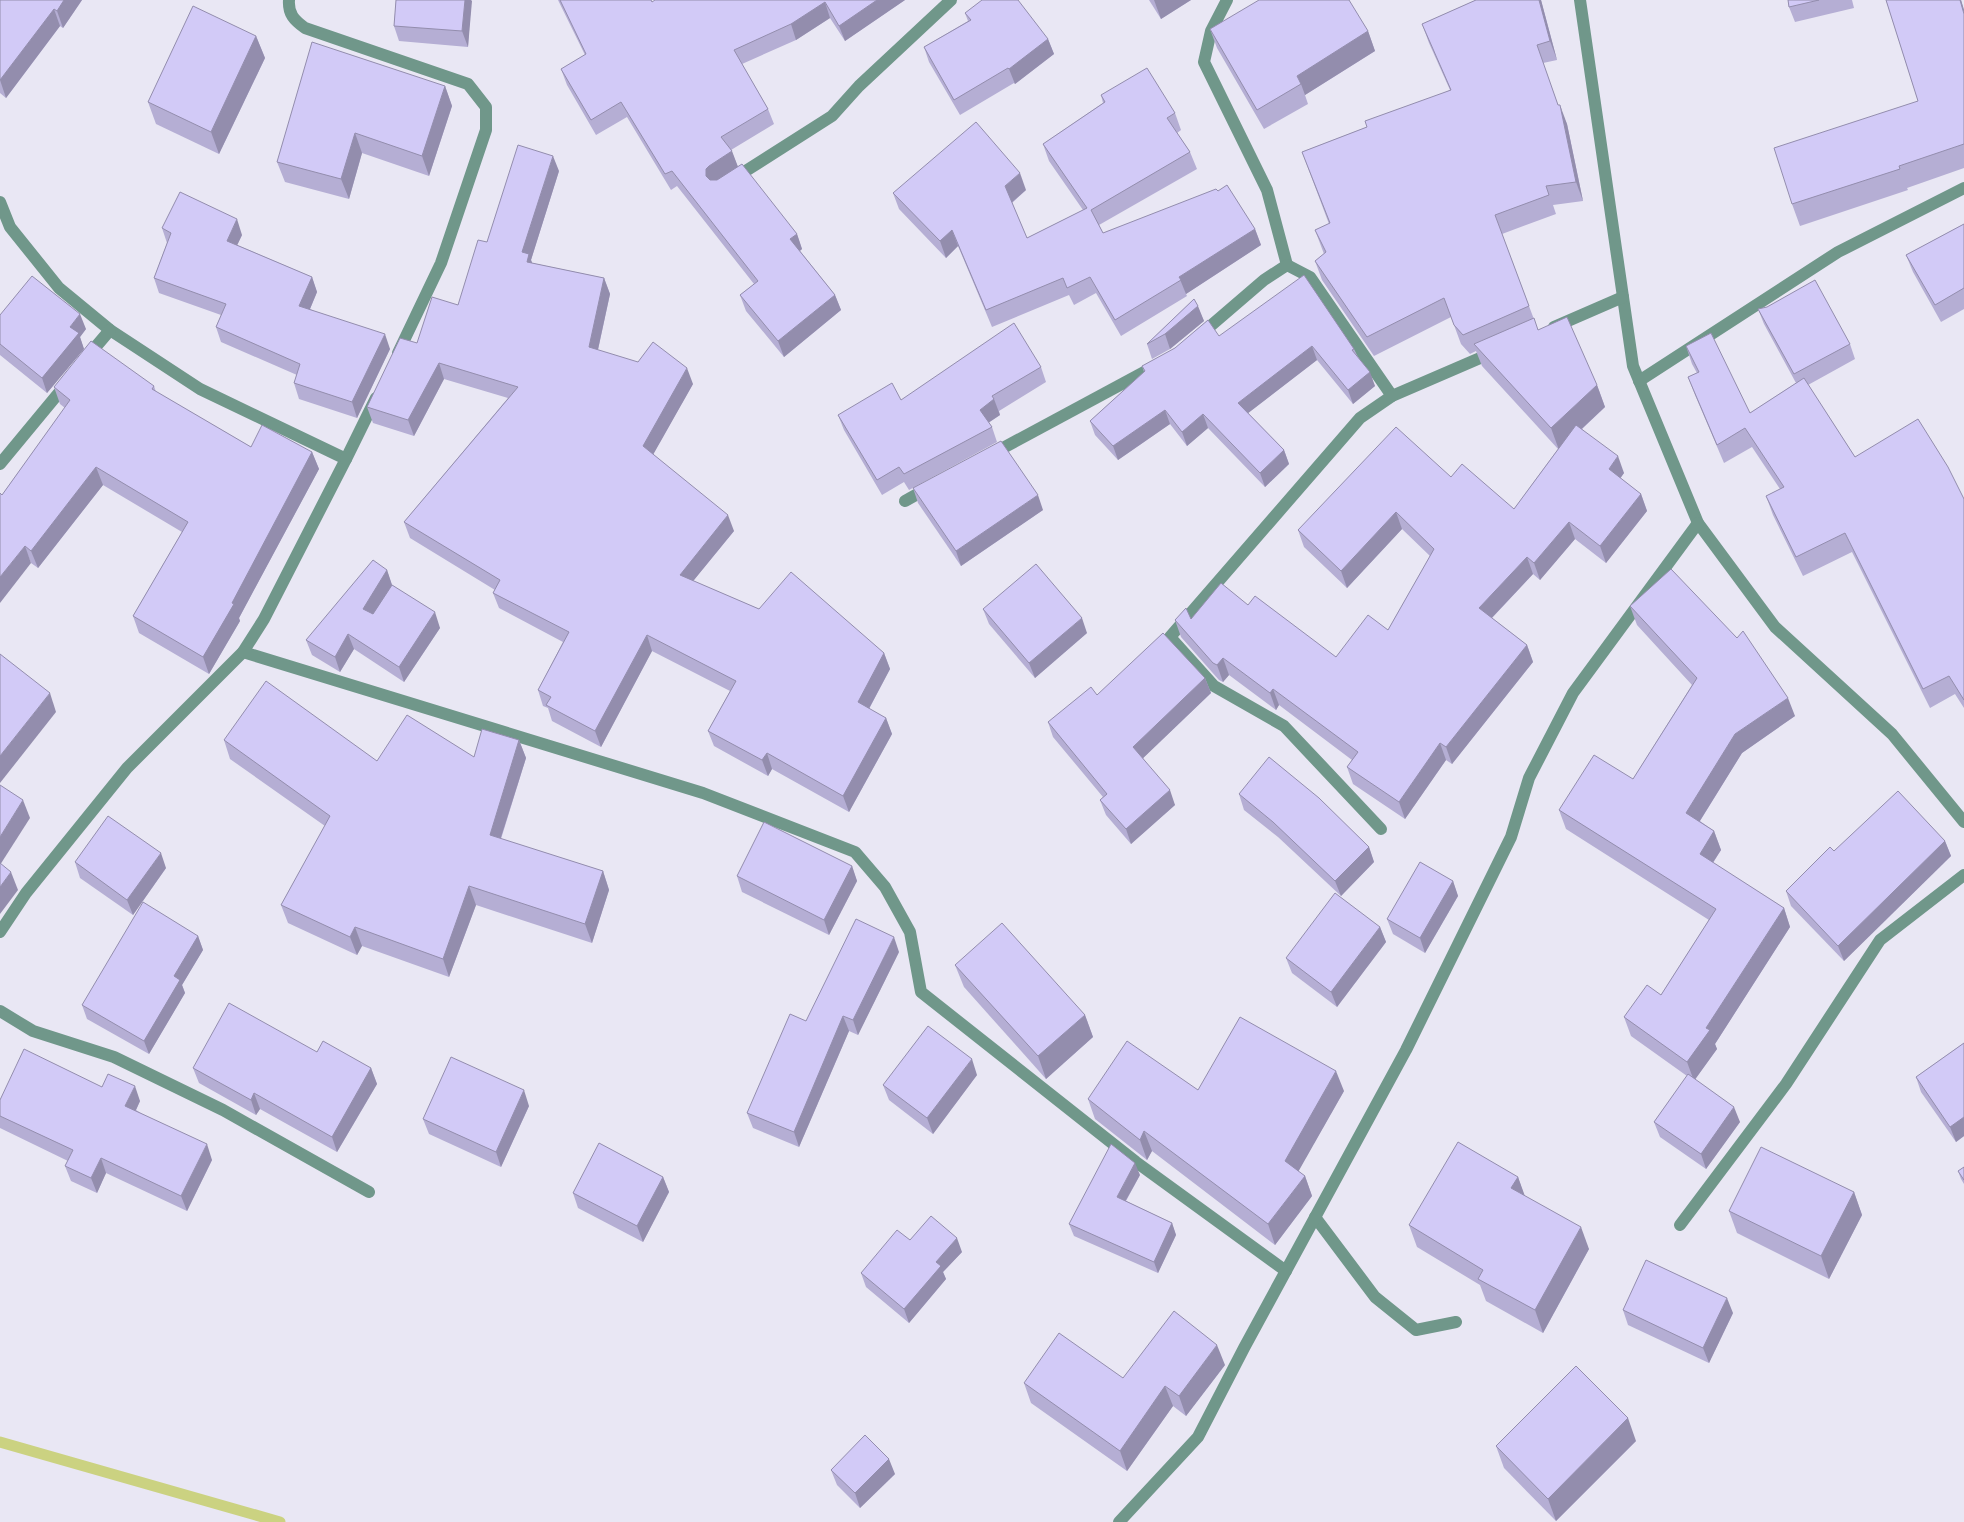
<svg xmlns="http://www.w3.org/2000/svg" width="1964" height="1522" font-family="'DM Sans',sans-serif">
  <rect width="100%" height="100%" fill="#e9e7f4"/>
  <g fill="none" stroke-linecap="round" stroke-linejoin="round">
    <polyline stroke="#cbd281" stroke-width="11" points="0,1442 280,1522"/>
    <g stroke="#70978a" stroke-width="12">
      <path d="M289,0c-1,14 5,20 16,28l163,56 18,23v23l-45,133 -43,90"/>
      <polyline points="1227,0 1211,31 1204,62 1267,190 1287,265"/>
      <polyline points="1580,0 1633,366 1698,523 1775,627 1892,734 1964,822"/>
      <polyline points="733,179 832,116 859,86 951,0"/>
      <polyline points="0,202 10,227 59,288 110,330 200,389 346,459 264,619 243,652 127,768 26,893 0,932"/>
      <polyline points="1554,327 1623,297"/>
      <polyline points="1200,335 1264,280 1287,265 1310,277 1392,396"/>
      <polyline points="87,357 110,330"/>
      <polyline points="1639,381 1838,252 1964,188"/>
      <polyline points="990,455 1159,364"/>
      <polyline points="346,459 376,398"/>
      <polyline points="0,464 67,383"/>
      <polyline points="905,501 930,487"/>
      <polyline points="243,652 703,793 855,852 885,887 910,932 921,992 1136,1162 1286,1271"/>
      <polyline points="1381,829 1284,726 1214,686 1170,637 1360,418 1392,396 1494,352"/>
      <polyline points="0,1011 33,1031 114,1057 223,1110 369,1192"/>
      <polyline points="1315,1217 1375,1297 1416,1330 1456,1322"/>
      <polyline points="1680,1225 1786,1084 1880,940 1964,875"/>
      <polyline points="1119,1522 1198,1437 1244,1348 1406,1050 1511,837 1529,778 1573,693 1698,523"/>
    </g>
  </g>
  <g fill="#b5aed4">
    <polygon points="0,0 82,0 63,28 60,26 6,98 0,93"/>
    <polygon points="396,0 471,0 468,47 399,41 394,26"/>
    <polygon points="558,0 651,0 652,2 905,0 845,41 830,18 796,40 742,64 768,109 774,124 731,150 738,167 797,234 802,249 800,251 835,295 841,310 784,357 746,311 740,295 754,284 677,186 671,190 627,117 596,135 567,85 561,69 585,55"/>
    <polygon points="1149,0 1191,0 1161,19"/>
    <polygon points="1476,0 1541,0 1557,60 1543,63 1558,105 1567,124 1583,201 1553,205 1556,214 1502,234 1538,330 1597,385 1605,407 1582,429 1624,473 1620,478 1641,494 1647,511 1606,563 1575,539 1540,580 1533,574 1492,618 1527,645 1533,662 1452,764 1446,760 1405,819 1353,784 1347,767 1352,760 1279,705 1276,710 1229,675 1223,682 1219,680 1181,637 1175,620 1191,619 1248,605 1336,657 1388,630 1430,556 1402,529 1347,588 1304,547 1298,530 1451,477 1514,509 1558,449 1482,366 1476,351 1470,354 1461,344 1451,317 1374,356 1322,280 1315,261 1324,254 1315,230 1329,224 1302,152 1367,127 1450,90 1429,43 1422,24"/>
    <polygon points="1788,0 1852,0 1854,8 1795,22 1789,7"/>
    <polygon points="1886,0 1961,0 1964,10 1964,168 1907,188 1908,190 1800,226 1792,204 1918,101"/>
    <polygon points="965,13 1048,39 1054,54 1015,84 1014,83 960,115 929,62 924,47 968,21"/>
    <polygon points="1210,29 1368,31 1375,51 1305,95 1308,104 1264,129 1217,48"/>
    <polygon points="256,36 265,58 219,154 156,124 148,102"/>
    <polygon points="445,86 452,106 429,176 362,153 349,199 285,182 277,162"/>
    <polygon points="1101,95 1175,113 1181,130 1177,133 1190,152 1197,169 1099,225 1103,233 1218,191 1255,229 1261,245 1186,294 1187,296 1121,336 1096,293 1074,305 1069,295 992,327 958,246 946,258 899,209 893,193 1026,190 1012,203 1027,238 1083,210 1049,161 1043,144 1103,103"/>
    <polygon points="559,171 531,260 532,263 604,278 610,294 598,350 693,384 653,454 734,531 693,581 759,609 884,653 890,669 869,709 886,718 892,734 849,812 772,769 768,776 714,746 708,731 730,691 652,651 601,747 552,721 548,708 543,706 538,690 563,642 499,608 493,593 495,590 410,538 404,522 508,398 444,379 414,436 373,423 367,407 417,343 458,305 487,242"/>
    <polygon points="1964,224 1964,309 1941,322 1913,272 1906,255"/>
    <polygon points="162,228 242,235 237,245 312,277 317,292 310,309 390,349 357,418 299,399 294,383 297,375 221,342 216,327 221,315 159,293 154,278 167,243"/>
    <polygon points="1194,299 1204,321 1170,349 1152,359 1147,344"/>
    <polygon points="1758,309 1850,344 1855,359 1808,385 1855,457 1964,499 1964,708 1955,694 1930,708 1852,552 1803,576 1773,515 1766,496 1780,489 1752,447 1724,463 1695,395 1688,377 1697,373 1692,364 1686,346 1750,413 1796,383 1764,324"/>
    <polygon points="0,315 86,329 80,337 84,349 47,393 0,355"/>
    <polygon points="1219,336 1354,349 1357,355 1375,386 1353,404 1317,360 1248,413 1284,450 1289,464 1265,487 1208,428 1187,446 1170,424 1118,460 1095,435 1090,421 1144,372 1142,366"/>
    <polygon points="1041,367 1046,382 999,411 1000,415 988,423 992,427 997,442 909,490 904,482 882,495 844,430 838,415"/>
    <polygon points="154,386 156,392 251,447 312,452 319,469 239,618 240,621 209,674 139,633 133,616 182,532 103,485 38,568 31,563 2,495 65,408 60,404 54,387"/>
    <polygon points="913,488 1043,510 961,566 918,503"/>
    <polygon points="387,570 392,585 440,628 404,682 354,649 340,672 312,655 306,640"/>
    <polygon points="1630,606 1795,716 1742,753 1700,821 1714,831 1721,850 1713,863 1784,908 1790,927 1715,1044 1717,1049 1695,1079 1740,1122 1706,1169 1660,1137 1654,1122 1687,1076 1631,1036 1624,1017 1661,995 1709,920 1566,829 1559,810 1633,779 1692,685 1637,625"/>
    <polygon points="983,609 1087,633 1035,678 989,624"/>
    <polygon points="1205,678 1211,693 1143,758 1175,805 1131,844 1106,815 1100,800 1103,797 1053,737 1048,722 1097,695"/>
    <polygon points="224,740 377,761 474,757 519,740 526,758 501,839 603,871 609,890 592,943 476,905 449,977 362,946 357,955 288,923 281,905 325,826 230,759"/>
    <polygon points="1239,794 1369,847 1374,862 1341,896 1278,837 1244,810"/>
    <polygon points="1945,841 1951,856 1844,961 1791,906 1786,891 1834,851"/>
    <polygon points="75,862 166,868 133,915 80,878"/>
    <polygon points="852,866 857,881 829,935 742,892 737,876"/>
    <polygon points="1453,881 1458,896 1425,953 1393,934 1387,919"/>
    <polygon points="1380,927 1386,942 1337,1007 1292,973 1286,958"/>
    <polygon points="198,936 203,950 182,985 185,993 149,1054 87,1019 82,1005"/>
    <polygon points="899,952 858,1035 849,1031 799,1147 753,1128 747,1113 806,1021"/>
    <polygon points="955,965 1085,1015 1093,1037 1046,1079 964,987"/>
    <polygon points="1964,1043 1964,1136 1956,1142 1921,1092 1916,1077"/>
    <polygon points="317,1052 371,1068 377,1084 337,1152 260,1109 256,1115 199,1083 193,1068"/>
    <polygon points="977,1075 933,1134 889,1100 883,1085"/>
    <polygon points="102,1087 140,1101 136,1110 212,1160 187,1211 106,1173 97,1193 71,1181 65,1166 68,1161 0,1128 0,1100"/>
    <polygon points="1198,1090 1344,1091 1298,1171 1305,1176 1312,1196 1275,1245 1152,1151 1147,1160 1095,1119 1088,1099"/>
    <polygon points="529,1106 501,1167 429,1134 423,1119"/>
    <polygon points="1964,1167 1964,1184 1961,1179 1958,1171"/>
    <polygon points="1140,1175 1126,1201 1172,1223 1176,1235 1158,1273 1074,1236 1069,1224"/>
    <polygon points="663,1177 669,1192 643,1242 578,1208 573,1193"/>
    <polygon points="1518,1177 1524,1195 1589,1249 1543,1333 1486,1301 1480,1285 1417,1247 1409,1225"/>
    <polygon points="1854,1192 1862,1215 1829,1279 1737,1233 1729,1211"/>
    <polygon points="910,1240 962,1252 943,1272 946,1279 909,1323 866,1287 861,1273"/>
    <polygon points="1623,1310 1733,1313 1709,1363 1628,1325"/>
    <polygon points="1225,1365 1186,1416 1173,1406 1127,1471 1031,1403 1024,1383 1123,1378"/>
    <polygon points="1636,1441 1556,1521 1504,1468 1496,1446"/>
    <polygon points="831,1470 895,1474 860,1508 837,1485"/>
  </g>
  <g fill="#938dad">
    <polygon points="64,0 82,0 63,28 57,11"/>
    <polygon points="465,0 471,0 472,1 468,47 462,31"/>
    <polygon points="877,0 905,0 845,41 839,26"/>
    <polygon points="1154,0 1191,0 1161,19"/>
    <polygon points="1539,0 1541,0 1557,60 1550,41"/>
    <polygon points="1960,0 1961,0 1964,10 1964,14"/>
    <polygon points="825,2 830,18 796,40 791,24"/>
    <polygon points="54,9 60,26 6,98 0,80"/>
    <polygon points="1368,31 1375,51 1305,95 1301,84 1297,76"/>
    <polygon points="256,36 265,58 219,154 211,132"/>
    <polygon points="1048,39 1054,54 1015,84 1009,69"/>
    <polygon points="445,86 452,106 429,176 422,156"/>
    <polygon points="1560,105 1567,124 1583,201 1576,182"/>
    <polygon points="355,133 362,153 349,199 341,179"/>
    <polygon points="732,151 738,167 712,192 706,176 706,169 709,166"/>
    <polygon points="553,156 559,171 531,260 535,270 532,278 522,252"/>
    <polygon points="1020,173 1026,190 1011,203 1005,186"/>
    <polygon points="237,219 242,235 232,256 227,241"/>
    <polygon points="1255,229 1261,245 1186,294 1179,277"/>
    <polygon points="952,230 958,246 946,258 940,241"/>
    <polygon points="797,234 802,249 796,254 790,239"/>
    <polygon points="312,277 317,292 305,321 299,306"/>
    <polygon points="604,278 610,294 595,363 589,347"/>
    <polygon points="835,295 841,310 784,357 778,341"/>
    <polygon points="1198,306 1204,321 1170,349 1165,334"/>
    <polygon points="80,314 86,329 80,337 84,349 47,393 42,378 70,327"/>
    <polygon points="385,334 390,349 357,418 352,402"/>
    <polygon points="1312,346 1317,360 1243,417 1238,403"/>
    <polygon points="439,363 444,379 414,436 408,420"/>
    <polygon points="687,368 693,384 649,462 643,446"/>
    <polygon points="1370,372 1375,386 1353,404 1348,390"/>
    <polygon points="1597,385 1605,407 1559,450 1551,428"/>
    <polygon points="994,399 1000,415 985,425 980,410"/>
    <polygon points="1165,410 1170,424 1118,460 1113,446"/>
    <polygon points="1203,414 1208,428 1187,446 1182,432"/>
    <polygon points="1284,450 1289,464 1265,487 1260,473"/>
    <polygon points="312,452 319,469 239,618 240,621 209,674 203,657"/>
    <polygon points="1618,456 1624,473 1615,486 1609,469"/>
    <polygon points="96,467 103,485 38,568 31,551"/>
    <polygon points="1641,494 1647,511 1606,563 1600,546"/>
    <polygon points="1038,495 1043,510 961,566 956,551"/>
    <polygon points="1396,512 1402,529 1347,588 1341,571"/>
    <polygon points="728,515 734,531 685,591 680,575"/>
    <polygon points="1569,522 1575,539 1540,580 1534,563"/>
    <polygon points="25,546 31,563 0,603 0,577"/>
    <polygon points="1527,557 1533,574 1485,625 1479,608"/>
    <polygon points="387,570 392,585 369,624 363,609"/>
    <polygon points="435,612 440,628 404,682 399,667"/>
    <polygon points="1082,618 1087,633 1035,678 1029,663"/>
    <polygon points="348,634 354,649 340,672 335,657"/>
    <polygon points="647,635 652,651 601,747 595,731"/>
    <polygon points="1527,645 1533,662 1452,764 1446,747"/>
    <polygon points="884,653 890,669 864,718 858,702"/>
    <polygon points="1223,658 1229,675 1223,682 1217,665"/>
    <polygon points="1205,678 1211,693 1139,762 1133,747"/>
    <polygon points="1273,689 1279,705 1276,710 1270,693"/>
    <polygon points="50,693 56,712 0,783 0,756"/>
    <polygon points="1788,698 1795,716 1742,753 1693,832 1686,813 1735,734"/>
    <polygon points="886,718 892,734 849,812 843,796"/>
    <polygon points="519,740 526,758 496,853 490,835"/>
    <polygon points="1440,743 1446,760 1405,819 1399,802"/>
    <polygon points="767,753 772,769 768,776 762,760"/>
    <polygon points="1170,790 1175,805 1131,844 1126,829"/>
    <polygon points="23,800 30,818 0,865 0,837"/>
    <polygon points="1714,831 1721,850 1706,873 1700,854"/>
    <polygon points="1945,841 1951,856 1844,961 1838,946"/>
    <polygon points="1369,847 1374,862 1341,896 1335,881"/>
    <polygon points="161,853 166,868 133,915 127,900"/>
    <polygon points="852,866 857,881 829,935 824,920"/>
    <polygon points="603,871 609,890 592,943 585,924"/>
    <polygon points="11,872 18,890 0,914 0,887"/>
    <polygon points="1453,881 1458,896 1425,953 1420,938"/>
    <polygon points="469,886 476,905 449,977 443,959"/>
    <polygon points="1784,908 1790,927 1715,1044 1717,1049 1694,1081 1687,1062 1706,1028"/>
    <polygon points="355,927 362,946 357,955 350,937"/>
    <polygon points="1380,927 1386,942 1337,1007 1331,992"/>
    <polygon points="198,936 203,950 182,985 185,993 149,1054 144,1041 174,976"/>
    <polygon points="894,937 899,952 858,1035 853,1020"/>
    <polygon points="1085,1015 1093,1037 1046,1079 1038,1056"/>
    <polygon points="843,1016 849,1031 799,1147 794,1132"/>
    <polygon points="972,1059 977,1075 933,1134 927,1118"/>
    <polygon points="371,1068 377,1084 337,1152 332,1137"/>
    <polygon points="1336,1071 1344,1091 1293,1181 1285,1161"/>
    <polygon points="135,1086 140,1101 131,1121 125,1106"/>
    <polygon points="524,1090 529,1106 501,1167 496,1152"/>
    <polygon points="254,1093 260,1109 256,1115 251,1100"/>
    <polygon points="1734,1107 1740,1122 1706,1169 1701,1154"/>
    <polygon points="1964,1117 1964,1136 1956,1142 1950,1127"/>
    <polygon points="1144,1131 1152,1151 1147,1160 1140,1140"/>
    <polygon points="207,1144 212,1160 187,1211 181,1196"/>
    <polygon points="101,1158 106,1173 97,1193 91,1178"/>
    <polygon points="1135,1163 1140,1175 1121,1209 1117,1197"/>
    <polygon points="1305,1176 1312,1196 1275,1245 1268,1224"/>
    <polygon points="663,1177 669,1192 643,1242 637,1226"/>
    <polygon points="1518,1177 1526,1199 1511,1188"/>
    <polygon points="1854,1192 1862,1215 1829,1279 1821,1256"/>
    <polygon points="1172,1223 1176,1235 1158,1273 1154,1262"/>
    <polygon points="1581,1227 1589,1249 1543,1333 1535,1310"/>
    <polygon points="957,1238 962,1252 943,1272 946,1279 909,1323 904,1309 936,1262"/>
    <polygon points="1727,1298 1733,1313 1709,1363 1703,1348"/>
    <polygon points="1217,1345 1225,1365 1186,1416 1179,1396"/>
    <polygon points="1165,1386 1173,1406 1127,1471 1120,1451"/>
    <polygon points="1628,1418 1636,1441 1556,1521 1548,1499"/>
    <polygon points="889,1459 895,1474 860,1508 855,1493"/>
  </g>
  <g fill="#d2caf7" stroke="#938dad">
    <polygon points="0,0 64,0 57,11 54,9 0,80"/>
    <polygon points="396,0 465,0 462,31 394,26"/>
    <polygon points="560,0 651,0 652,2 655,0 877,0 839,26 825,2 791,24 734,50 768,109 721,137 732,151 709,166 706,169 706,176 710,180 717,180 742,164 797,234 790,239 835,295 778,341 740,295 758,281 672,171 665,174 621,102 591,120 561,69 586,54"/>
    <polygon points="982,0 1018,0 1048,39 1009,69 1008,68 954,100 924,47 971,20 965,13"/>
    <polygon points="1259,0 1349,0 1368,31 1297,76 1301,84 1257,110 1210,29"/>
    <polygon points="1476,0 1539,0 1550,41 1537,45 1558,105 1560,105 1576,182 1546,186 1549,195 1495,215 1529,306 1463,335 1454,325 1444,298 1367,337 1315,261 1326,252 1315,230 1330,223 1302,152 1367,127 1365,121 1451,90 1422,24"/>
    <polygon points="1788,0 1819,0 1789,7"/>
    <polygon points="1886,0 1960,0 1964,14 1964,144 1899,166 1900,169 1792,204 1774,148 1918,101"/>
    <polygon points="193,6 256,36 211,132 148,102"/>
    <polygon points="312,42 445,86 422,156 355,133 341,179 277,162"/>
    <polygon points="1147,68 1175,113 1167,118 1190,152 1091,210 1103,233 1216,189 1218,191 1227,185 1255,229 1179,277 1181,280 1115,320 1090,277 1067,288 1063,278 986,310 952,230 940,241 893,193 976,122 1020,173 1005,186 1027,238 1087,208 1043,144 1105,102 1101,95"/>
    <polygon points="518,145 553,156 522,252 529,254 527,262 604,278 589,347 638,362 653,342 687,368 643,446 728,515 680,575 759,609 791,572 884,653 858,702 886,718 843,796 767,753 762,760 708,731 736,681 647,635 595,731 546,705 551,697 538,690 569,632 493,593 500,580 404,522 518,387 439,363 408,420 367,407 400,338 417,343 432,297 458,305 478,240 487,242"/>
    <polygon points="180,192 237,219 227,241 312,277 299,306 385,334 352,402 294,383 300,364 216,327 226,304 154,278 171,233 162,228"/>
    <polygon points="1964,224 1964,288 1935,305 1906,255"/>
    <polygon points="1304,275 1354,349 1352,350 1370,372 1348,390 1312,346 1238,403 1284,450 1260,473 1203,414 1182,432 1165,410 1113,446 1090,421 1145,371 1142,366 1175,348 1208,320 1219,336"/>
    <polygon points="32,276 80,314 70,327 79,333 42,378 0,344 0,315"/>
    <polygon points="1815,280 1850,344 1794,374 1758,309 1767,307"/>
    <polygon points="1194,299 1198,306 1165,334 1147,344"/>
    <polygon points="1567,317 1597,385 1551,428 1474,344 1534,318 1538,330"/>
    <polygon points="1014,323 1041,367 992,396 994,399 980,410 992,427 904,474 899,467 877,480 838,415 892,383 901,400"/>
    <polygon points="1711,333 1750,413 1804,378 1855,457 1918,419 1948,467 1964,499 1964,700 1949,676 1923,689 1845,533 1796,557 1766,496 1784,487 1745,428 1717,445 1688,377 1699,372 1686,346"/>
    <polygon points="91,341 154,386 152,389 251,447 262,425 312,452 232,603 234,604 203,657 133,616 188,522 96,467 31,551 25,546 0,577 0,493 2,495 70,400 54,387"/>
    <polygon points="1576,425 1618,456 1609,469 1641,494 1600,546 1569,522 1534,563 1527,557 1479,608 1527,645 1446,747 1440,743 1399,802 1347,767 1358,752 1273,689 1270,693 1223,658 1217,665 1213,663 1175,620 1186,608 1191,619 1221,583 1248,605 1255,596 1336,657 1368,615 1388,630 1434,549 1396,512 1341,571 1298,530 1396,427 1451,477 1462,464 1514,509"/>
    <polygon points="1001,441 1038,495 956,551 913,488"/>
    <polygon points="373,560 387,570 363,609 373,614 392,585 435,612 399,667 348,634 335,657 306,640"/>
    <polygon points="1036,564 1082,618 1029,663 983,609"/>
    <polygon points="1671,569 1737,638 1743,631 1788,698 1735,734 1686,813 1714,831 1700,854 1784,908 1706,1028 1710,1030 1687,1062 1624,1017 1647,985 1661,995 1716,909 1559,810 1594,755 1633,779 1697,678 1630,606"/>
    <polygon points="1163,633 1205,678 1133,747 1170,790 1126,829 1100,800 1107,794 1048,722 1091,687 1097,695"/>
    <polygon points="0,654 50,693 0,756"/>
    <polygon points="266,681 377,761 407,715 474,757 482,729 519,740 490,835 603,871 585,924 469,886 443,959 355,927 350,937 281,905 330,816 224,740"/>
    <polygon points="1269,757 1319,798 1369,847 1335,881 1273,822 1239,794"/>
    <polygon points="0,785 23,800 0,837"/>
    <polygon points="1898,791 1945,841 1838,946 1786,891 1830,847 1834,851"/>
    <polygon points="108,816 161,853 127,900 75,862"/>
    <polygon points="764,822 852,866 824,920 737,876"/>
    <polygon points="1420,862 1453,881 1420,938 1387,919"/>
    <polygon points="0,863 11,872 0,887"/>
    <polygon points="1335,893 1380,927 1331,992 1286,958"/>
    <polygon points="143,902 198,936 174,976 180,980 144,1041 82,1005"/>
    <polygon points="856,919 894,937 853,1020 843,1016 794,1132 747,1113 790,1014 806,1021"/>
    <polygon points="1002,923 1085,1015 1038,1056 955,965"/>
    <polygon points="229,1003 317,1052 323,1041 371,1068 332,1137 254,1093 251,1100 193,1068"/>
    <polygon points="1240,1017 1336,1071 1285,1161 1305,1176 1268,1224 1144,1131 1140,1140 1088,1099 1127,1041 1198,1090"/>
    <polygon points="928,1026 972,1059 927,1118 883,1085"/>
    <polygon points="1964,1043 1964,1117 1950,1127 1916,1077"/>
    <polygon points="24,1049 102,1087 108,1074 135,1086 125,1106 207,1144 181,1196 101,1158 91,1178 65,1166 73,1150 0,1116 0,1100"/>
    <polygon points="451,1057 524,1090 496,1152 423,1119"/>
    <polygon points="1688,1074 1734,1107 1701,1154 1654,1122"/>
    <polygon points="1458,1142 1518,1177 1511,1188 1581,1227 1535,1310 1478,1279 1483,1270 1409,1225"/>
    <polygon points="599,1143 663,1177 637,1226 573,1193"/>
    <polygon points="1111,1144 1135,1163 1117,1197 1172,1223 1154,1262 1069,1224"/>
    <polygon points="1761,1147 1854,1192 1821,1256 1729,1211"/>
    <polygon points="1964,1167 1964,1180 1958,1171"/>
    <polygon points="931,1216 957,1238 936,1262 941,1266 904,1309 861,1273 897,1230 910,1240"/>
    <polygon points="1646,1260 1727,1298 1703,1348 1623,1310"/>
    <polygon points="1174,1311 1217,1345 1179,1396 1165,1386 1120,1451 1024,1383 1059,1333 1123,1378"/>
    <polygon points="1576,1366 1628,1418 1548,1499 1496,1446"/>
    <polygon points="865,1435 889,1459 855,1493 831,1470"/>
  </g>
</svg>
